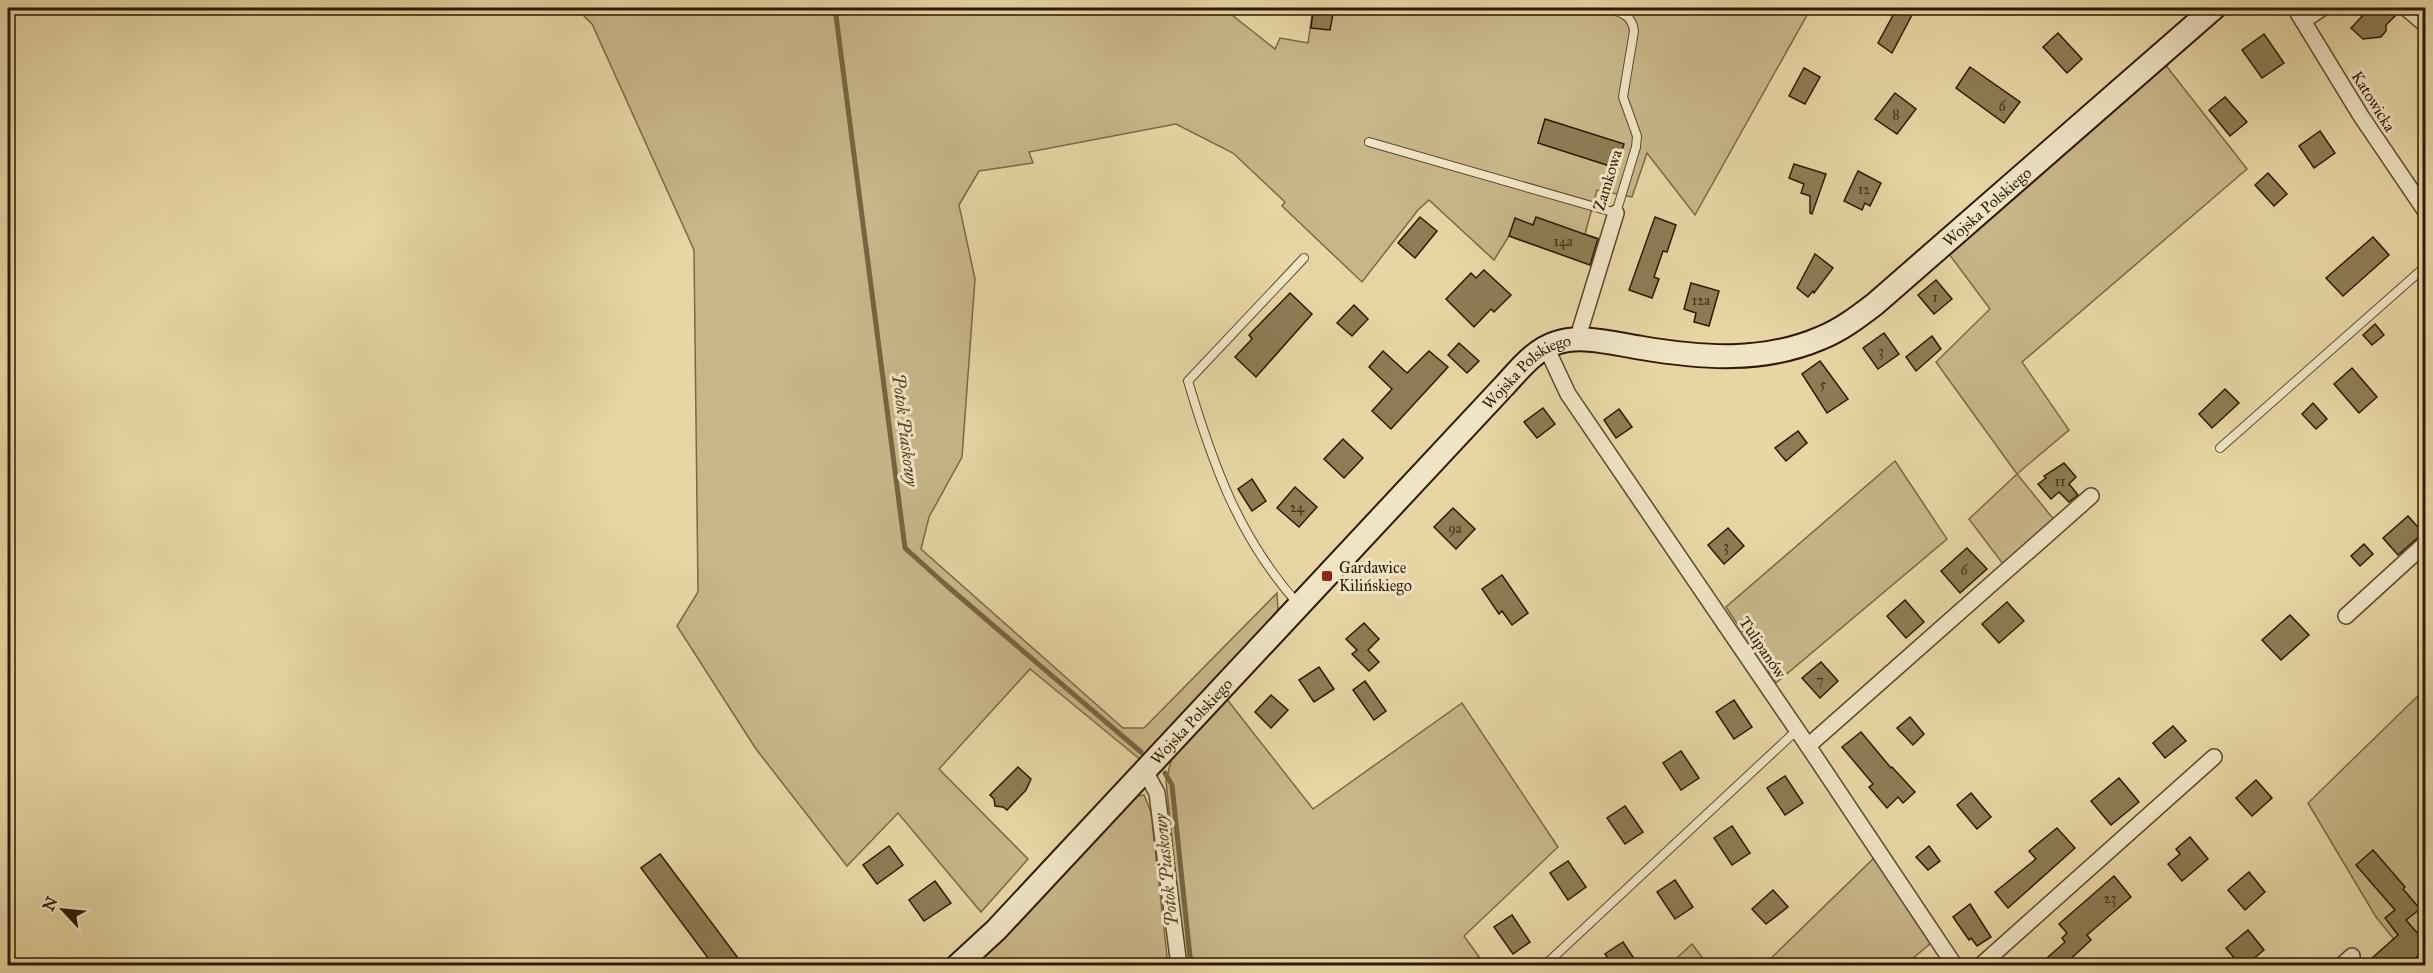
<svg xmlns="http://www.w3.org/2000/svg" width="2433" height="973" font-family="'IM FELL Great Primer',serif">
  <rect width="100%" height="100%" fill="#e7d6a4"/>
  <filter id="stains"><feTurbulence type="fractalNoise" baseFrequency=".00333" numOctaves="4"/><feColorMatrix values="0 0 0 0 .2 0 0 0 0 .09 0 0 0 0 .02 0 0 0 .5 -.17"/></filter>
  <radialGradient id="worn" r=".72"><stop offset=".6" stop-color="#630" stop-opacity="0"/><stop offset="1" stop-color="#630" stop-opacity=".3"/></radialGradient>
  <g fill="#c8b688" stroke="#7b6844" stroke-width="1.5">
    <polygon points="576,8 1223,8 1275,49 1280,38 1308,43 1313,8 1811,8 1695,215 1647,153 1632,197 1597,190 1585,234 1600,239 1591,265 1509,236 1494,260 1429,200 1418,210 1362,282 1282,206 1285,202 1233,153 1176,124 1029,152 1033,163 979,171 959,205 975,279 962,457 929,517 921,549 1123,728 1144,728 1277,593 1278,611 1142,761 1030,669 939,769 1028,859 981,912 898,813 847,866 756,749 677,626 698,592 694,250 592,24"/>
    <polygon points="2164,63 2247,169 2022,362 2069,430 2017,474 2055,521 2003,564 1969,519 2017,474 1936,362 1990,309 1949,254"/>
    <polygon points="1895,461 1947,539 1776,683 1726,607"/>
    <polygon points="2425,689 2426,956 2415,965 2376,917 2308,803"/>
    <polygon points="1226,698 1313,809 1462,703 1558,847 1464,936 1485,965 1185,965 1166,781 1172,757"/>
    <polygon points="1144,795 1151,812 1168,965 974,966 1136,796"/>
    <polygon points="1874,858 1932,942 1905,965 1763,966"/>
    <polygon points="1692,944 1708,965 1669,965"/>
  </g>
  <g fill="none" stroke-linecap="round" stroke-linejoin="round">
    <g stroke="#776441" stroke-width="5">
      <polyline points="835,8 905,548 946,585 1141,752"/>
      <polyline points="1165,773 1172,785 1191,966"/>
    </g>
  </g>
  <g fill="#8e7c55" stroke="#2e1a00" stroke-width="1.5">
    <polygon points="1897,8 1913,13 1892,53 1878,43"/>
    <polygon points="2370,8 2396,8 2398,13 2386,25 2386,31 2381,37 2363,39 2351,28"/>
    <polygon points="1313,11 1333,14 1330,30 1311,28"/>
    <polygon points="2058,33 2082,59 2067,73 2043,47"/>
    <polygon points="2264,34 2284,63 2262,78 2242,50"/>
    <polygon points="1970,67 2020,102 2004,123 1956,88"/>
    <polygon points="1804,68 1820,77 1805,104 1789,96"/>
    <polygon points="1895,93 1916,109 1897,134 1875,119"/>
    <polygon points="2225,97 2247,122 2230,136 2209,110"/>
    <polygon points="1545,119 1624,144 1616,168 1538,143"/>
    <polygon points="2320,131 2335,153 2314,168 2299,146"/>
    <polygon points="1794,164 1826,174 1812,214 1810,213 1810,196 1801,193 1804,184 1789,178"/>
    <polygon points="1858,171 1881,183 1870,206 1865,203 1862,210 1844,201"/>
    <polygon points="2268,173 2287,194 2274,206 2255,185"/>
    <polygon points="1420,217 1437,231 1415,258 1398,243"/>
    <polygon points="1536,217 1598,239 1590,265 1509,236 1515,218 1533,225"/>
    <polygon points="1655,217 1676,225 1667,252 1663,251 1654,277 1659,279 1652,298 1629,290"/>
    <polygon points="2373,237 2389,255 2343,296 2326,278"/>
    <polygon points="1815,254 1833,268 1814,293 1813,291 1808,297 1797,288"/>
    <polygon points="1484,270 1511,295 1494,312 1491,309 1474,327 1446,299 1471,273 1476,278"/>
    <polygon points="1936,280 1952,299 1934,314 1918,295"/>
    <polygon points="1691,283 1719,291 1709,326 1694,322 1696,313 1684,309"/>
    <polygon points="1290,293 1312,314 1256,377 1235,357 1252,339 1249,335"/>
    <polygon points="1354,305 1368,319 1352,336 1337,323"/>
    <polygon points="2375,324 2384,335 2372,345 2363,335"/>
    <polygon points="1884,333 1899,354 1878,369 1863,348"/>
    <polygon points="1932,336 1941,349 1916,371 1906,357"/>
    <polygon points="1459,343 1479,361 1467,373 1448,355"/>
    <polygon points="1383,351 1407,373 1429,351 1448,367 1391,429 1372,411 1392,389 1369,367"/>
    <polygon points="1820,361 1848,399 1827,413 1802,374"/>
    <polygon points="2352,368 2377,397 2359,413 2334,384"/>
    <polygon points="2225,389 2239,403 2212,428 2199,414"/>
    <polygon points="2313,403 2327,419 2316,429 2302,414"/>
    <polygon points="1543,408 1555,424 1537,438 1524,422"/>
    <polygon points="1619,409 1632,427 1616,438 1604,420"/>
    <polygon points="1798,431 1807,443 1786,461 1775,448"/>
    <polygon points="1343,439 1363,458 1344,478 1324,459"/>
    <polygon points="2064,463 2076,477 2069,484 2078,495 2069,502 2059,492 2051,499 2038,484 2046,478 2044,476"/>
    <polygon points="1252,479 1266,501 1252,511 1238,489"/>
    <polygon points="1295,487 1317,507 1299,527 1277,508"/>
    <polygon points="1453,508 1475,529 1456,549 1434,527"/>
    <polygon points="2408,516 2423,533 2398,555 2383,538"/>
    <polygon points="1728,528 1744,546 1724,564 1708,545"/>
    <polygon points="2364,544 2373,554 2360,566 2351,556"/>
    <polygon points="1967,548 1987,569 1960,593 1941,571"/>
    <polygon points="1502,575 1528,613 1512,625 1502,611 1499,614 1482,589"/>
    <polygon points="1905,600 1924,622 1906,638 1887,616"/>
    <polygon points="2007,602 2024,621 1999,643 1982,624"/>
    <polygon points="2290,615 2309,635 2281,660 2262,640"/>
    <polygon points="1364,623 1379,639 1368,650 1379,662 1369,671 1352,654 1357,650 1346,639"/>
    <polygon points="1821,662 1838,681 1820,698 1802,678"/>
    <polygon points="1319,667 1334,689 1314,702 1299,680"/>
    <polygon points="1365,681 1386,711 1374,720 1353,690"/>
    <polygon points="1271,695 1288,710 1271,728 1255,712"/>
    <polygon points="1734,700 1752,727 1734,739 1716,712"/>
    <polygon points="1910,717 1924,734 1913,745 1897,728"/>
    <polygon points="2173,726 2186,741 2165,758 2153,743"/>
    <polygon points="1861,732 1891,768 1892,767 1915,792 1903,803 1898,797 1887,808 1869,787 1873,784 1842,747"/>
    <polygon points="1681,751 1699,778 1681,790 1663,763"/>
    <polygon points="1018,767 1031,779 1026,790 1007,810 1003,807 995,806 994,799 990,795"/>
    <polygon points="1785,776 1803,803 1785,815 1767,788"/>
    <polygon points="2119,778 2139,802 2111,825 2091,801"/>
    <polygon points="2256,780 2272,798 2252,816 2236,798"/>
    <polygon points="1971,793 1991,817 1977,829 1957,805"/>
    <polygon points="1625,806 1643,832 1625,844 1607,818"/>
    <polygon points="1732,826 1750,853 1732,865 1714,838"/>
    <polygon points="2057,828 2075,848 2008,908 1995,892 2036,859 2029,851"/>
    <polygon points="2190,837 2208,859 2182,881 2168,864 2180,854 2176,849"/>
    <polygon points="889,846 903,865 877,884 863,865"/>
    <polygon points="1929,846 1940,861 1928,870 1916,857"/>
    <polygon points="2373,850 2405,887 2403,889 2420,909 2406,920 2426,943 2426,949 2406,966 2363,966 2398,935 2385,918 2395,910 2356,865"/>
    <polygon points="660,854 744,966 714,966 641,868"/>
    <polygon points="1568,861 1586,887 1568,900 1550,873"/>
    <polygon points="2249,872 2265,892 2245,910 2228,890"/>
    <polygon points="2114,876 2131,897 2087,935 2091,940 2063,966 2038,966 2065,942 2062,938 2067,933 2059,924"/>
    <polygon points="1675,880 1693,907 1675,919 1657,892"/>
    <polygon points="935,881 951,903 924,921 909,900"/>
    <polygon points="1773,890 1788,907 1766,924 1752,909"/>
    <polygon points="1970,904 1991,937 1977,946 1971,938 1969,940 1953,917"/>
    <polygon points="1512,915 1530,942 1513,954 1494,927"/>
    <polygon points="2248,930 2264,950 2245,966 2241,966 2226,948"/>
    <polygon points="1623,942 1639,966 1613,966 1605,954"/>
  </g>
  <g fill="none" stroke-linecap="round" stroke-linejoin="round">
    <g stroke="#5c4929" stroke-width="10">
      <g id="lane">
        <path d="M1369,142l247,71 20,-66 1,-11 -14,-39 11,-66c-2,-16 -12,-18 -26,-23"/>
        <polyline points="2220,448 2426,266"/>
        <path d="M1298,604c-59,-66 -85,-139 -110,-223l116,-123"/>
        <polyline points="1544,966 1797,730"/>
      </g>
    </g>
    <g stroke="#5c4929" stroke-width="18">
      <g id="street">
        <polyline points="2295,8 2361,116 2426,212"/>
        <polyline points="2406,8 2426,25"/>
        <polyline points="2303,21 2322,8"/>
        <polyline points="1577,340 1616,213"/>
        <polyline points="1546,347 1568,394 1808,746 1955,966"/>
        <polyline points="2346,616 2426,543"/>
        <polyline points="1808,746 2091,496"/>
        <polyline points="1145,771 1157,793 1179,966"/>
        <polyline points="1980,966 2214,757"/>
        <polyline points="2341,966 2352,956"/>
      </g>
    </g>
    <g stroke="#2e1a00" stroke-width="26">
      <g id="secondary">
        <path id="s1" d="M957,966l39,-36 508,-544c15,-16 30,-36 52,-43 26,-9 59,1 86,5 60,10 121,15 179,-10 20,-8 37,-21 54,-34l339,-296"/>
      </g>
    </g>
    <use href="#lane" stroke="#efe4c4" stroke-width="8"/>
    <use href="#street" stroke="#efe4c4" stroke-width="15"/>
    <use href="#secondary" stroke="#efe4c4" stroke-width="22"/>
  </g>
  <rect fill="#8f2418" stroke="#efe4c4" stroke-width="2" x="1321" y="570" width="12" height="12" rx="3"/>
  <g text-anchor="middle" stroke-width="6" stroke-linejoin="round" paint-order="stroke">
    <g font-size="14" fill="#463215">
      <text x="2002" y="111">6</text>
      <text x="1896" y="119">8</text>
      <text x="1864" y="194">12</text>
      <text x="1563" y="246">14a</text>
      <text x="1935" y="302">1</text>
      <text x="1701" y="305">12a</text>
      <text x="1881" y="356">3</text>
      <text x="1823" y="389">5</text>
      <text x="2060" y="486">11</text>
      <text x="1297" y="512">24</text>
      <text x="1455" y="533">9a</text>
      <text x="1726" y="551">3</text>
      <text x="1964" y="575">6</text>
      <text x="1820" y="685">7</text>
      <text x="2110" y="903">23</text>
    </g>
    <g font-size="16" fill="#2e1a00" stroke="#efe4c4">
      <text transform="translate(2374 101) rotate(58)" y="6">Katowicka</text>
      <text transform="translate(1607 180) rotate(-73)" y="6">Zamkowa</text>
      <text dy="6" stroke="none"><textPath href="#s1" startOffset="1347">Wojska Polskiego</textPath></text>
      <text dy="6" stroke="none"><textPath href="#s1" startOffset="825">Wojska Polskiego</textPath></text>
      <text transform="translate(1763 647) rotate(56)" y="6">Tulipanów</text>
      <text dy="6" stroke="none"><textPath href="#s1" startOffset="339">Wojska Polskiego</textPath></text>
    </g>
    <g font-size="16" fill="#2e1a00" stroke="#efe4c4" text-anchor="start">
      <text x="1339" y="573">Gardawice<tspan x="1339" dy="18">Kilińskiego</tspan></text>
    </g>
    <g font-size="18" font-style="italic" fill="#594526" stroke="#efe4c4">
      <text transform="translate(905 430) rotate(83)" y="6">Potok Piaskowy</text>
      <text transform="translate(1166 870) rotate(-96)" y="6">Potok Piaskowy</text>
    </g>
  </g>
  <rect width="2433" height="973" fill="none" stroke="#e7d6a4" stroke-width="30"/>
  <rect x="9" y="9" width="2415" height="955" fill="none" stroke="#2e1a00" stroke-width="3"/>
  <rect x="15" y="15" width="2403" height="943" fill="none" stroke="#2e1a00" stroke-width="1.5"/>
  <g transform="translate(63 910) rotate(296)" stroke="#efe4c4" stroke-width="4.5" paint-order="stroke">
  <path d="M0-4.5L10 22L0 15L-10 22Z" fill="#2e1a00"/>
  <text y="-9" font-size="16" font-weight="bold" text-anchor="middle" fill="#2e1a00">N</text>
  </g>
  <rect width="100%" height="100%" filter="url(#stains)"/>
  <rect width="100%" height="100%" fill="url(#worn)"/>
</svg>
